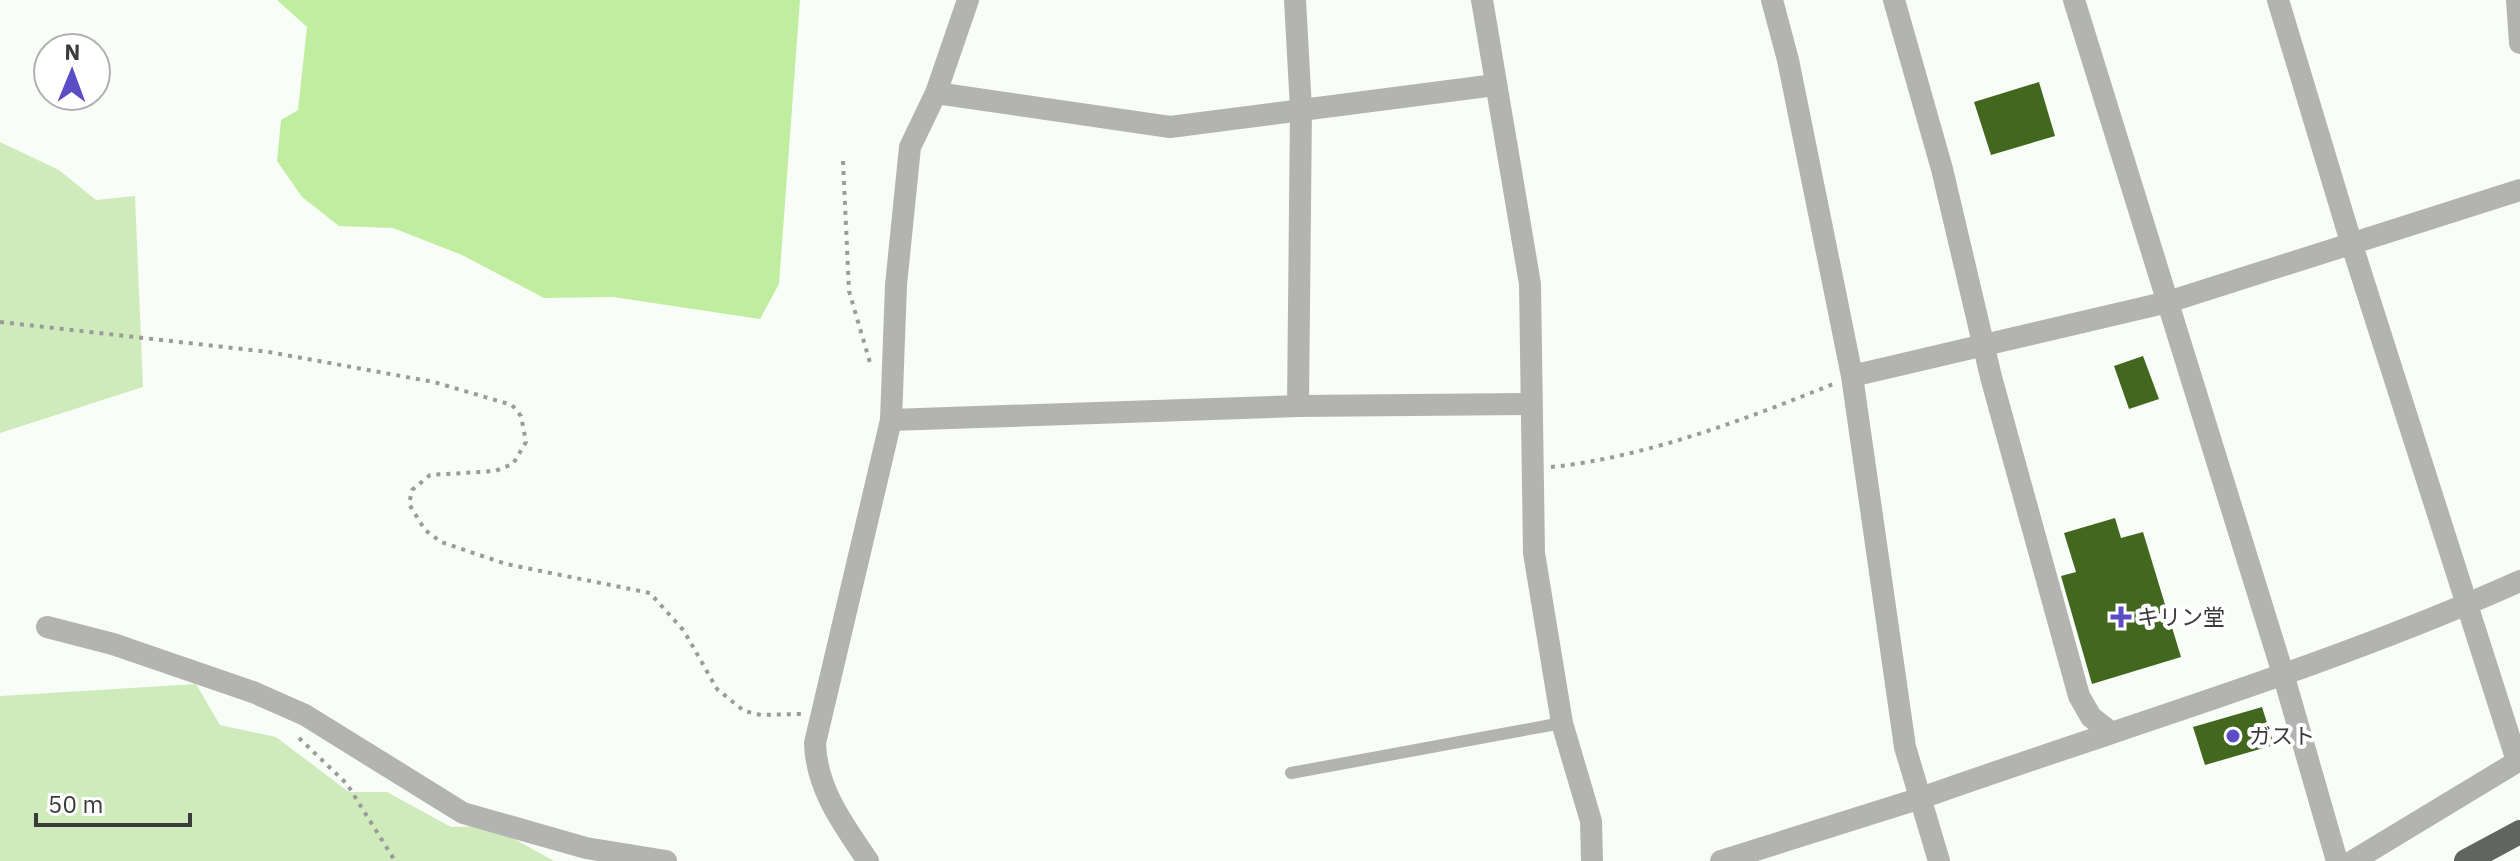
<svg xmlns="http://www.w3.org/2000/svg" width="2520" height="861" font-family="'IBM Plex Sans','Noto Sans JP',sans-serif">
  <rect width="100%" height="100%" fill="#f9fdf7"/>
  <g fill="#cfebbb">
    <polygon points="0,142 59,170 96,200 135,196 143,387 0,433"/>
    <polygon points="196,684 220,725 276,737 349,792 387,792 451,827 491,826 554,861 0,861 0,696"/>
  </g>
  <polygon fill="#c1eda1" points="277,0 800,0 779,284 760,319 613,297 544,298 462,255 393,228 339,226 302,197 277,161 281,120 298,110 307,27"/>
  <g fill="#426820">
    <polygon points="2039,82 2055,136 1991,155 1974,102"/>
    <polygon points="2143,356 2159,399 2129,409 2114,366"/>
    <polygon points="2115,518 2121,538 2143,532 2181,657 2092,684 2061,576 2076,572 2064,533"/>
    <polygon points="2262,707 2274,745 2205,765 2193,727"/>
  </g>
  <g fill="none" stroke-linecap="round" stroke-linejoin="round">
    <g stroke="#999c98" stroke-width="4" stroke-dasharray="4 6" stroke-linecap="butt">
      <polyline points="843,161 849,291 871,366"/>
      <polyline points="0,322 269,352 434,382 512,405 521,416 526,442 513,464 495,471 430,475 412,490 409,504 425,530 441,542 506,564 650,593 684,631 717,689 744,711 761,715 801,714"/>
      <path d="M1551,467c92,-9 196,-48 282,-83"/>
      <polyline points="299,738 347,784 395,861"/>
    </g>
    <polyline stroke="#b3b4b2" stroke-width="12" points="1291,773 1562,723"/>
    <g stroke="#b3b4b2" stroke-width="22">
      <polyline points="1295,0 1301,109 1298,406"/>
      <polyline points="1482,0 1530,284 1534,553 1562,723 1591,821 1592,861"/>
      <polyline points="1772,0 1788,60 1852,376 1905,747 1939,861"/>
      <polyline points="1894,0 1942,169 1991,377 2079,696 2091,717 2109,731"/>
      <polyline points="2278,0 2351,242 2517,761"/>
      <polyline points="2517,0 2520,43"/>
      <polyline points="936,93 1170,127 1495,85"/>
      <polyline points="1852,376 2168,302 2520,190"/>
      <polyline points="891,420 1298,406 1531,404"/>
      <polyline points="47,627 113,644 253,692 305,715 463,813 586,848 666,861"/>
      <path d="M1921,798c200,-71 405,-130 599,-217"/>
      <path d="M868,861c-25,-37 -52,-73 -53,-118l76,-323 5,-135 14,-138 26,-54 32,-93"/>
      <polyline points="2353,861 2520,760"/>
    </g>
    <g stroke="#b3b4b2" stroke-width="22">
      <polyline points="2074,0 2284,677 2337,861"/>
      <polyline points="1721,861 1921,798"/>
    </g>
    <polyline stroke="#61645f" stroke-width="24" points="2466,861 2520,832"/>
  </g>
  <g fill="#5a4dc5" stroke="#fff" stroke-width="3">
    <path d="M2117 605h8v8h8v8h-8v8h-8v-8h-8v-8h8z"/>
    <circle cx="2233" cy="736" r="8"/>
  </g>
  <g text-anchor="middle" stroke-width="8" stroke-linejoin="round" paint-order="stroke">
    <g font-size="22" fill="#3a3c3a" stroke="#fff" text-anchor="start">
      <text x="2137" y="625">キリン堂</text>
      <text x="2249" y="744">ガスト</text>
    </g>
  </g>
  <g transform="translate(72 72) rotate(1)"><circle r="38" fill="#ffffff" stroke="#b0b1b0" stroke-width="2"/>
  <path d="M0-6L14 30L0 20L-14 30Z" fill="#5a4dc5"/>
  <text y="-12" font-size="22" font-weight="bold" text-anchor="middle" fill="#3a3c3a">N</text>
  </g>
  <path d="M36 813v12h154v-12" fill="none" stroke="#3a3c3a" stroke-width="4"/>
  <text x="48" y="813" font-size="24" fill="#3a3c3a" stroke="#ffffff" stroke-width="6" paint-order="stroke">50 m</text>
</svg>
